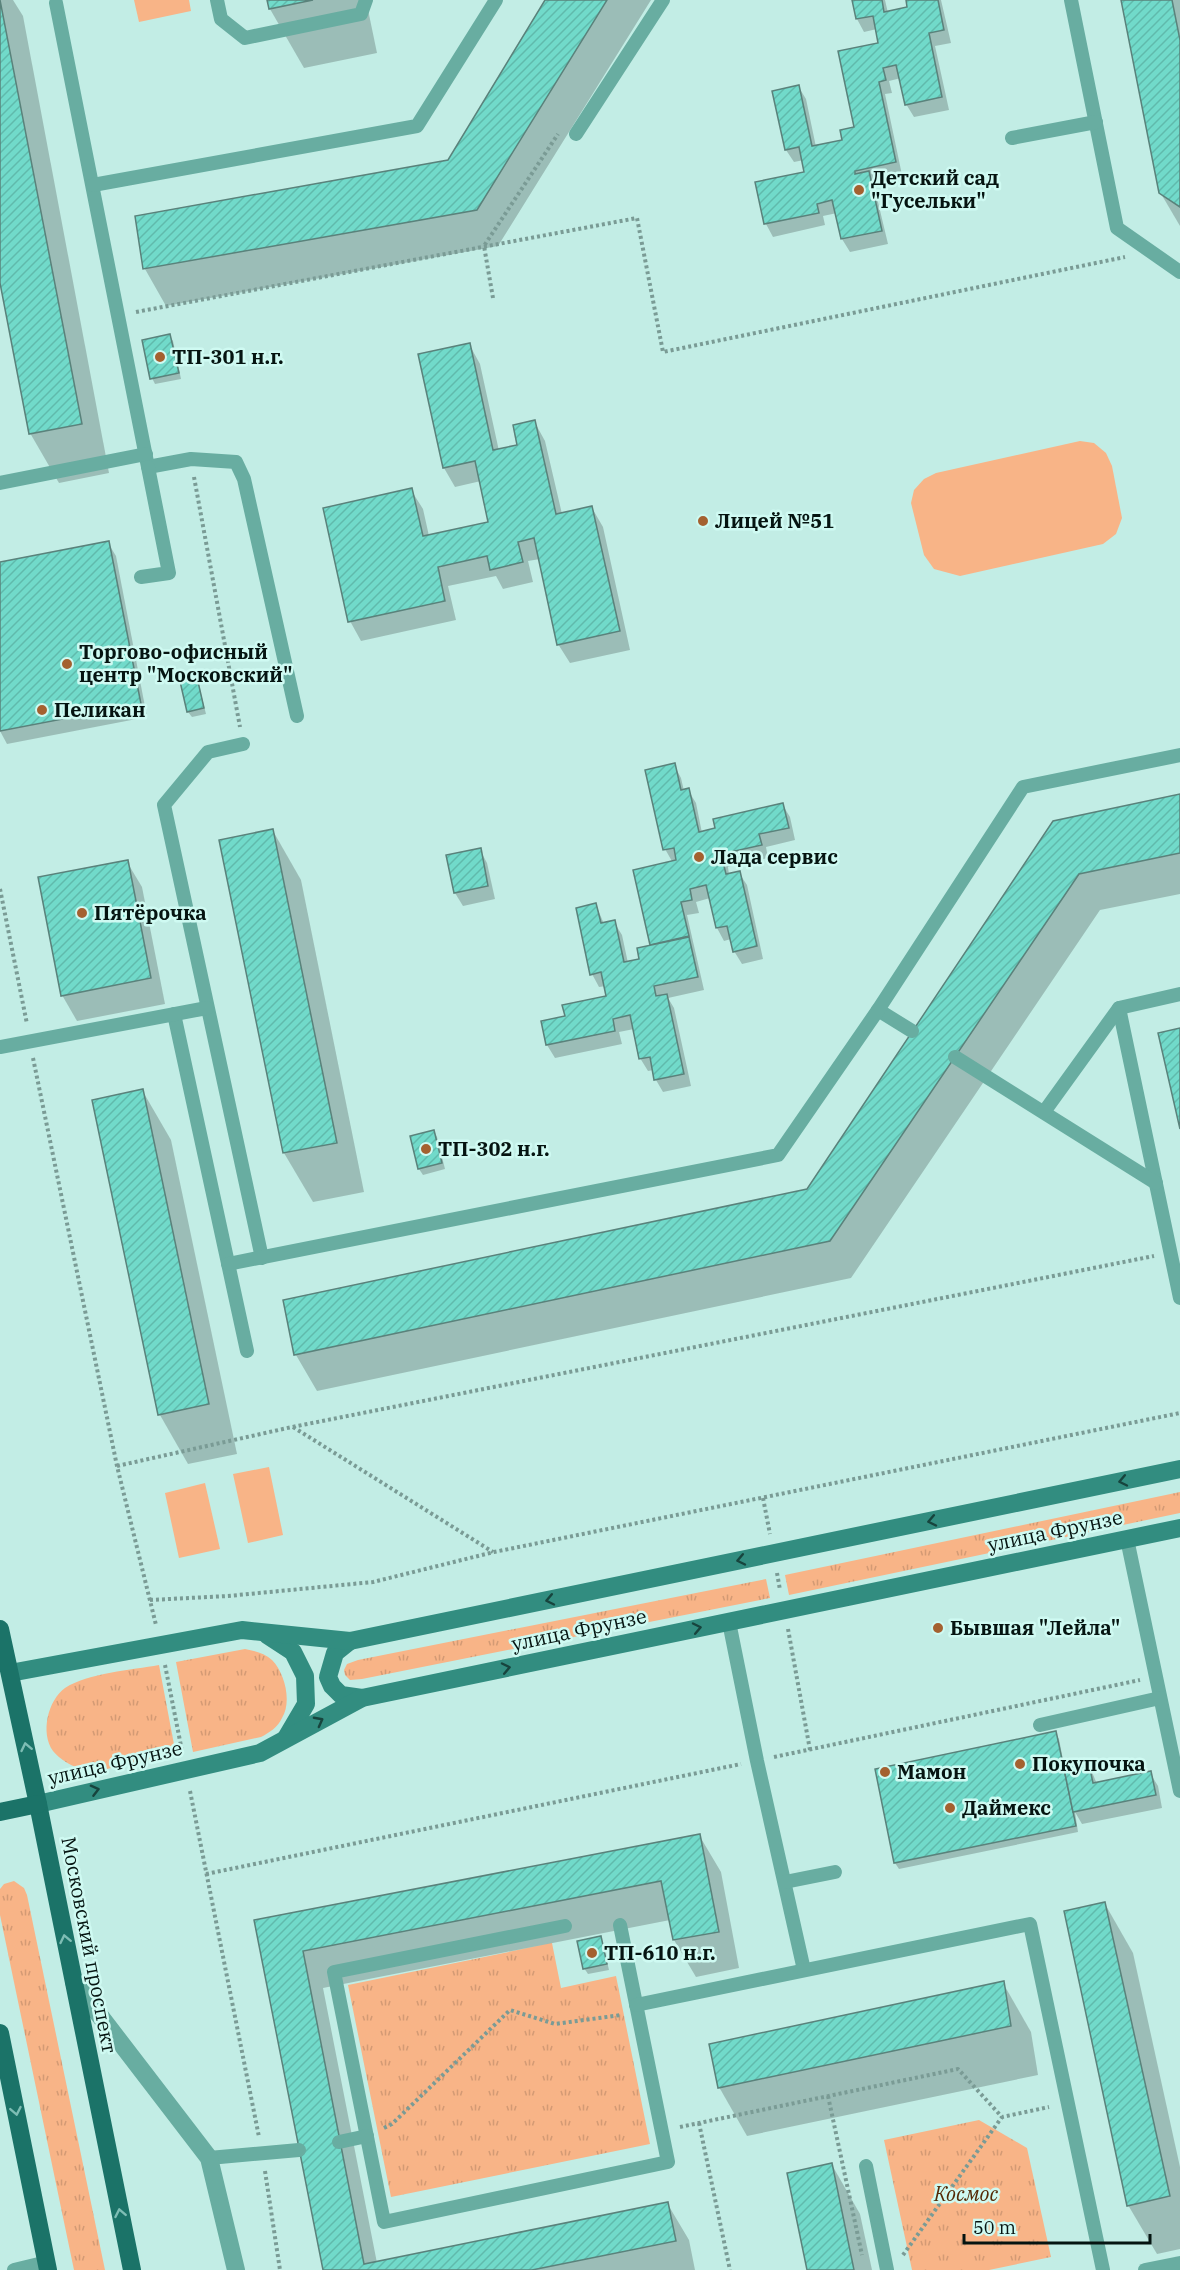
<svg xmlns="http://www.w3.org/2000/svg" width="1180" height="2270" font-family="'IBM Plex Serif',serif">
  <defs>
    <pattern id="grass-tufts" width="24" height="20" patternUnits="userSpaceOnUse" patternTransform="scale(1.5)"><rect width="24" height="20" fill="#f8b487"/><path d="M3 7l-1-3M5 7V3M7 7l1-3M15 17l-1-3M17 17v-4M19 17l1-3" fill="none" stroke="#d39a74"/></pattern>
    <pattern id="building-hatch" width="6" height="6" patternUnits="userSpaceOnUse" patternTransform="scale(1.5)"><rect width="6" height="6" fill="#71daca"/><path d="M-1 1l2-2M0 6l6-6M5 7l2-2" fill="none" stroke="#60baac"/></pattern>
  </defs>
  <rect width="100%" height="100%" fill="#c2ede5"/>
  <g fill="url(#grass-tufts)">
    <polygon points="1180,1492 1180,1513 789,1595 785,1575"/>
    <polygon points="766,1579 770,1598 362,1679 350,1680 345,1675 344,1670 347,1664 358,1660"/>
    <path d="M245,1649c10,2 19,4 27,11 13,13 20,42 10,58 -4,9 -13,15 -21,19l-68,15 -17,-90z"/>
    <path d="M159,1665l17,90c-20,4 -40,8 -59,12 -8,1 -16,4 -23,4 -14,0 -32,-9 -41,-20 -13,-18 -5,-51 12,-63 23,-15 67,-18 94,-23z"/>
    <polygon points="14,1881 24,1888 27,1895 105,2270 74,2270 0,1915 0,1889 4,1884"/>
    <polygon points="552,1943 561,1988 616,1976 650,2144 391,2197 348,1985"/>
    <polygon points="979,2120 1027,2148 1051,2257 989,2270 912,2270 884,2140"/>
  </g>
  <g fill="#f8b487">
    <polygon points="134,0 189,0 191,11 139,22"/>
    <polygon points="1080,441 1094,443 1106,453 1112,466 1122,518 1116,534 1103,544 960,576 934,569 924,555 911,503 914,490 924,479 936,473"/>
    <polygon points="269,1467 283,1535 248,1543 233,1474"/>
    <polygon points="205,1483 220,1549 179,1558 165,1493"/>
  </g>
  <g fill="#0003">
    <polygon points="0,0 13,0 23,16 109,473 59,483 30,433 0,275"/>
    <polygon points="268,0 366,0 377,53 304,68 270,9"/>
    <polygon points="547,0 651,0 498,246 166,306 145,269 136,217 449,161"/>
    <polygon points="853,0 885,0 888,13 909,8 907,0 941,0 951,43 935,46 949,110 914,117 906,104 901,78 889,81 892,93 885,94 902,175 873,181 888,244 850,252 842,239 837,213 823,216 825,225 773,237 766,224 757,184 806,173 804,160 794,162 786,150 798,86 806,99 816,147 844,141 856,128 880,44 877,29 864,32 857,19"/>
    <polygon points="1123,0 1180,0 1180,226 1160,192"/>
    <polygon points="169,335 173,341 181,379 155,384 152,378"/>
    <polygon points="469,344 480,364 499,451 519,446 534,421 545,441 562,514 592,508 603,527 630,650 570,663 558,644 540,559 528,561 533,582 503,589 496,576 448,586 456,620 361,641 350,621 411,490 423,509 429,536 490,523 481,481 455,487 444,468"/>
    <polygon points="108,543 116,556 147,717 7,744 0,731 0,564"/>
    <polygon points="195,675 198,681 206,714 192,717 188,712"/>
    <polygon points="674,765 681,778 684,791 688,790 696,803 702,833 782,804 790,817 795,840 766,847 768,858 728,867 729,875 739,873 747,885 763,959 742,964 734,951 731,939 724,941 717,928 710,898 696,902 699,913 687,915 704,990 668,998 674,1008 691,1086 663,1092 656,1080 654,1070 648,1071 640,1058 634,1029 619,1032 622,1044 555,1058 547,1045 543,1022 566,1017 608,997 606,986 599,987 592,974 596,905 604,924 614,922 622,935 628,963 640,960 652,947 635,872 673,863 665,849"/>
    <polygon points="1180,796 1180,894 1100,910 851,1278 317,1391 296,1355 285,1301 807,1190 1054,822"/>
    <polygon points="273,831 301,880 364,1192 313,1202 284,1153 221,841"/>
    <polygon points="480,850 487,863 495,899 463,906 455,893 447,856"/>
    <polygon points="127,862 142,887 165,1004 77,1021 62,995"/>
    <polygon points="142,1090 171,1140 237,1454 188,1464 160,1415 94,1101"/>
    <polygon points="434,1131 437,1137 445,1169 423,1175 419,1169 412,1137"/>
    <polygon points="1055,1733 1059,1739 1065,1770 1089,1765 1097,1784 1150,1773 1158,1786 1162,1808 1082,1824 1075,1812 1078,1832 899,1869 895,1863 876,1770"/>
    <polygon points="699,1835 721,1872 739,1968 696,1977 674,1940 670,1920 323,1988 377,2263 667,2203 689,2240 695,2270 325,2270 256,1922"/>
    <polygon points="1105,1904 1133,1953 1180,2167 1180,2249 1157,2254 1128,2205"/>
    <polygon points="600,1938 603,1944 609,1970 588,1974 584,1968"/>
    <polygon points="1003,1983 1031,2032 1038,2075 747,2136 719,2087"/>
    <polygon points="832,2165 860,2214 872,2270 808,2270"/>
  </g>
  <g fill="url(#building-hatch)" stroke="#5a827b" stroke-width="1.5">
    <polygon points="0,0 82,424 29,434 0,283"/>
    <polygon points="267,0 313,0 269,9"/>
    <polygon points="545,0 607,0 477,210 143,269 135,216 448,160"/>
    <polygon points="852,0 882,0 884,12 907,7 906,0 938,0 944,30 929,33 942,97 905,105 896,65 883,68 886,80 879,82 896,162 855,171 855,174 869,171 882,231 841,239 832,200 817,204 819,213 764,224 755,182 804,172 799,147 785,150 772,91 799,85 812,146 842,140 840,130 854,127 838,51 878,43 873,16 856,19"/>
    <polygon points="1121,0 1172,0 1180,40 1180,207 1159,193"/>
    <polygon points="170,334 179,373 150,379 142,340"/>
    <polygon points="470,343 493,450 517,445 513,425 535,420 556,514 592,506 620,631 557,645 534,538 518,542 523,562 490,570 487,556 438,567 445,601 348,622 323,508 412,488 423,536 488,522 475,461 443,468 418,354"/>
    <polygon points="109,541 141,704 0,731 0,562"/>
    <polygon points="196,673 204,708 187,712 179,677"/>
    <polygon points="675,763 681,790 689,788 699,832 715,828 713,819 783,803 789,828 759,834 762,845 721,854 726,874 740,871 757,946 733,952 727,926 716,928 706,885 690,889 692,900 681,902 689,936 650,945 633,870 676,860 674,848 663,850 645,770"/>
    <polygon points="1180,794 1180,853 1079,874 830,1241 294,1355 283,1300 807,1189 1053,821"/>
    <polygon points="273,829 337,1143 283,1153 219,840"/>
    <polygon points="481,848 488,886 454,893 446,855"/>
    <polygon points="128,860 151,978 61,996 38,877"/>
    <polygon points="596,903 601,923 615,920 624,962 639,959 637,948 689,937 698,977 654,986 656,996 667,994 684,1074 654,1080 650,1057 639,1059 630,1015 613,1019 615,1031 546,1045 541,1021 565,1016 562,1005 606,996 601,972 590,975 576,908"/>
    <polygon points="1180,1028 1180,1129 1158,1033"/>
    <polygon points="143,1089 209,1404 158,1415 92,1100"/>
    <polygon points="434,1130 442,1163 418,1169 410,1136"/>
    <polygon points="1056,1731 1076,1826 894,1863 875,1769"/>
    <polygon points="1089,1764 1093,1783 1151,1771 1156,1795 1073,1812 1064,1769"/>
    <polygon points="700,1834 719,1932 673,1940 661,1881 303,1951 364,2264 668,2202 676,2241 532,2270 323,2270 254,1920"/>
    <polygon points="1105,1902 1170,2196 1127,2206 1064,1911"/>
    <polygon points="601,1936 607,1964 583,1969 577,1941"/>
    <polygon points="1004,1981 1011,2026 718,2088 709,2044"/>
    <polygon points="832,2163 854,2270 807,2270 787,2173"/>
  </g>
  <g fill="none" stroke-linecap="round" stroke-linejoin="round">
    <g stroke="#7a9b95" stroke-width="4" stroke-dasharray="3 3" stroke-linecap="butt">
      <polyline points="493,298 484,246 558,134"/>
      <polyline points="136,312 637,218 663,352 1125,257"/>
      <polyline points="194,477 240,727"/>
      <polyline points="0,889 27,1024"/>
      <polyline points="33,1058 117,1466 156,1625"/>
      <polyline points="293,1427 493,1552"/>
      <polyline points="117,1466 292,1427 1154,1256"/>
      <polyline points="763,1498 770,1534"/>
      <polyline points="777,1573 780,1590"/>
      <polyline points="150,1600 228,1596 373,1582 494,1552 1180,1413"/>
      <polyline points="788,1629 810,1750"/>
      <polyline points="165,1665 182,1751"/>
      <polyline points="774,1757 1140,1680"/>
      <polyline points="190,1791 259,2137"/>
      <polyline points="206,1874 741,1764"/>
      <polyline points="828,2096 862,2255"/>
      <polyline points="699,2123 730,2270"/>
      <polyline points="680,2127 958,2069 1002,2117 1049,2107"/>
      <polyline points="384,2128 392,2124 510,2010 555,2024 621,2015"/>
      <polyline points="265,2171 280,2270"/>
      <polyline points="903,2255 1002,2117"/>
    </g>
    <g stroke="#68ada1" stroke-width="14">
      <polyline points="217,0 221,19 245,38 361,14 366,0"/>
      <polyline points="1071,0 1117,228 1180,272"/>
      <polyline points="56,3 148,467 191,459 236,462 244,479 297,716"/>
      <polyline points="576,134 663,0"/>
      <polyline points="1012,138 1096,122"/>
      <polyline points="93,185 417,126 496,0"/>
      <polyline points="0,483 146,454"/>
      <polyline points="141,577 169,573 148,467"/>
      <polyline points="243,744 208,752 164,805 262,1258"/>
      <polyline points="1119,1008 1180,1298"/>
      <polyline points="878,1010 912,1031"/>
      <polyline points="174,1014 247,1351"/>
      <polyline points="0,1047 207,1008"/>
      <polyline points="955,1057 1156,1183"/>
      <polyline points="1044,1112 1119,1008 1180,994"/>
      <polyline points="228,1264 778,1155 878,1010 1023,787 1180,755"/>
      <polyline points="1127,1539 1180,1791"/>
      <polyline points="729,1622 757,1761 804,1970"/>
      <polyline points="1040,1725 1160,1698"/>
      <polyline points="785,1882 835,1872"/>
      <polyline points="565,1926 334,1972 384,2222 668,2162 620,1925"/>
      <polyline points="636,2005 1030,1924 1103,2270"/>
      <polyline points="339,2142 367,2136"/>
      <polyline points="209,2158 299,2150"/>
      <polyline points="866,2166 887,2270"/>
      <polyline points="14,2270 47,2262"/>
      <polyline points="1145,2270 1180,2263"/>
    </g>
    <polyline stroke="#68ada1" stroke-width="18" points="74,1982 209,2158 236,2270"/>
    <g stroke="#328d80" stroke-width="18">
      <polyline points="267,1635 293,1652 305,1676 306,1704 286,1738"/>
      <polyline points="350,1641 335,1653 328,1677 332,1686 341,1695 362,1698"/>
      <polyline points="10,1673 242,1630 350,1641 1180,1469"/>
      <polyline points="38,1804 260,1753 362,1698 1180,1528"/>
    </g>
    <g stroke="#1b7368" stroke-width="18">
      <polyline points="0,1629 38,1804 132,2270"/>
      <polyline points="0,1812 38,1804"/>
      <polyline points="0,2033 48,2270"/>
    </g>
  </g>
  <defs><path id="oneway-chevron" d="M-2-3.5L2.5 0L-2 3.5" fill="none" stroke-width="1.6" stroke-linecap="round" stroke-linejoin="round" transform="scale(1.5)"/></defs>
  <g stroke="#17443d">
    <use href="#oneway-chevron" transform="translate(1123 1481) rotate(168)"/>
    <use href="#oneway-chevron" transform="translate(932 1521) rotate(168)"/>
    <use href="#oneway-chevron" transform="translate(741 1560) rotate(168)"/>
    <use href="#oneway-chevron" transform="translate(550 1600) rotate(168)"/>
    <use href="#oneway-chevron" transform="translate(697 1628) rotate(-12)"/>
    <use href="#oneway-chevron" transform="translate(506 1668) rotate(-12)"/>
    <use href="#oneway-chevron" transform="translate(319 1721) rotate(-28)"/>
    <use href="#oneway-chevron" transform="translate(95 1790) rotate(-14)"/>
  </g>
  <g stroke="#7ebdb4">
    <use href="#oneway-chevron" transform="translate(26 1747) rotate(-102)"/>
    <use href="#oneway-chevron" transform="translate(65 1939) rotate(-102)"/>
    <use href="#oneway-chevron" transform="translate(16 2111) rotate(79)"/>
    <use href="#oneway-chevron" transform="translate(120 2213) rotate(-101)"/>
  </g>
  <g fill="#a46130" stroke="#cffaf2" stroke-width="2">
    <circle cx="859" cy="190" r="6"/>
    <circle cx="160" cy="357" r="6"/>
    <circle cx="703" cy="521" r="6"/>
    <circle cx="67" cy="664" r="6"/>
    <circle cx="42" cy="710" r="6"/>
    <circle cx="699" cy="857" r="6"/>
    <circle cx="82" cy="913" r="6"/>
    <circle cx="426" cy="1149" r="6"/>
    <circle cx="938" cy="1628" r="6"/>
    <circle cx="1020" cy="1764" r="6"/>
    <circle cx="885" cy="1772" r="6"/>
    <circle cx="950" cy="1808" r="6"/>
    <circle cx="592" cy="1953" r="6"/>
  </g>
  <g text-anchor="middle" stroke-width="5" stroke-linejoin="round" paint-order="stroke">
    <g font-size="20" font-weight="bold" fill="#051411" stroke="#cffaf2" text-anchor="start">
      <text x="871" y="185">Детский сад<tspan x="871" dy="23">"Гусельки"</tspan></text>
      <text x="172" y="364">ТП-301 н.г.</text>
      <text x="715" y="528">Лицей №51</text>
      <text x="79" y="659">Торгово-офисный<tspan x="79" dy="23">центр "Московский"</tspan></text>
      <text x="54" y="717">Пеликан</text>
      <text x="711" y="864">Лада сервис</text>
      <text x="94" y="920">Пятёрочка</text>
      <text x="438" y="1156">ТП-302 н.г.</text>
      <text x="950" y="1635">Бывшая "Лейла"</text>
      <text x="1032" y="1771">Покупочка</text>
      <text x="897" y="1779">Мамон</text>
      <text x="962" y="1815">Даймекс</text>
      <text x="604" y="1960">ТП-610 н.г.</text>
    </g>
    <g font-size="20" fill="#051411" stroke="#cffaf2">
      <text transform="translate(1055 1531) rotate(-12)" y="7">улица Фрунзе</text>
      <text transform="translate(579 1630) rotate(-12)" y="7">улица Фрунзе</text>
      <text transform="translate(115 1763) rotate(-13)" y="7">улица Фрунзе</text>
      <text transform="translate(89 1945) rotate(79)" y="7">Московский проспект</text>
    </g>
    <g font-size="20" font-style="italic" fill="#552a06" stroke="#cffaf2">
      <text x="966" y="2201">Космос</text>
    </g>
  </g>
  <path d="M964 2234v9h186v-9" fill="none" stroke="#051411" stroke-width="3"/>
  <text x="973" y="2234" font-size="18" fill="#051411" stroke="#cffaf2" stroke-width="4.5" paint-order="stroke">50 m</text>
</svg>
